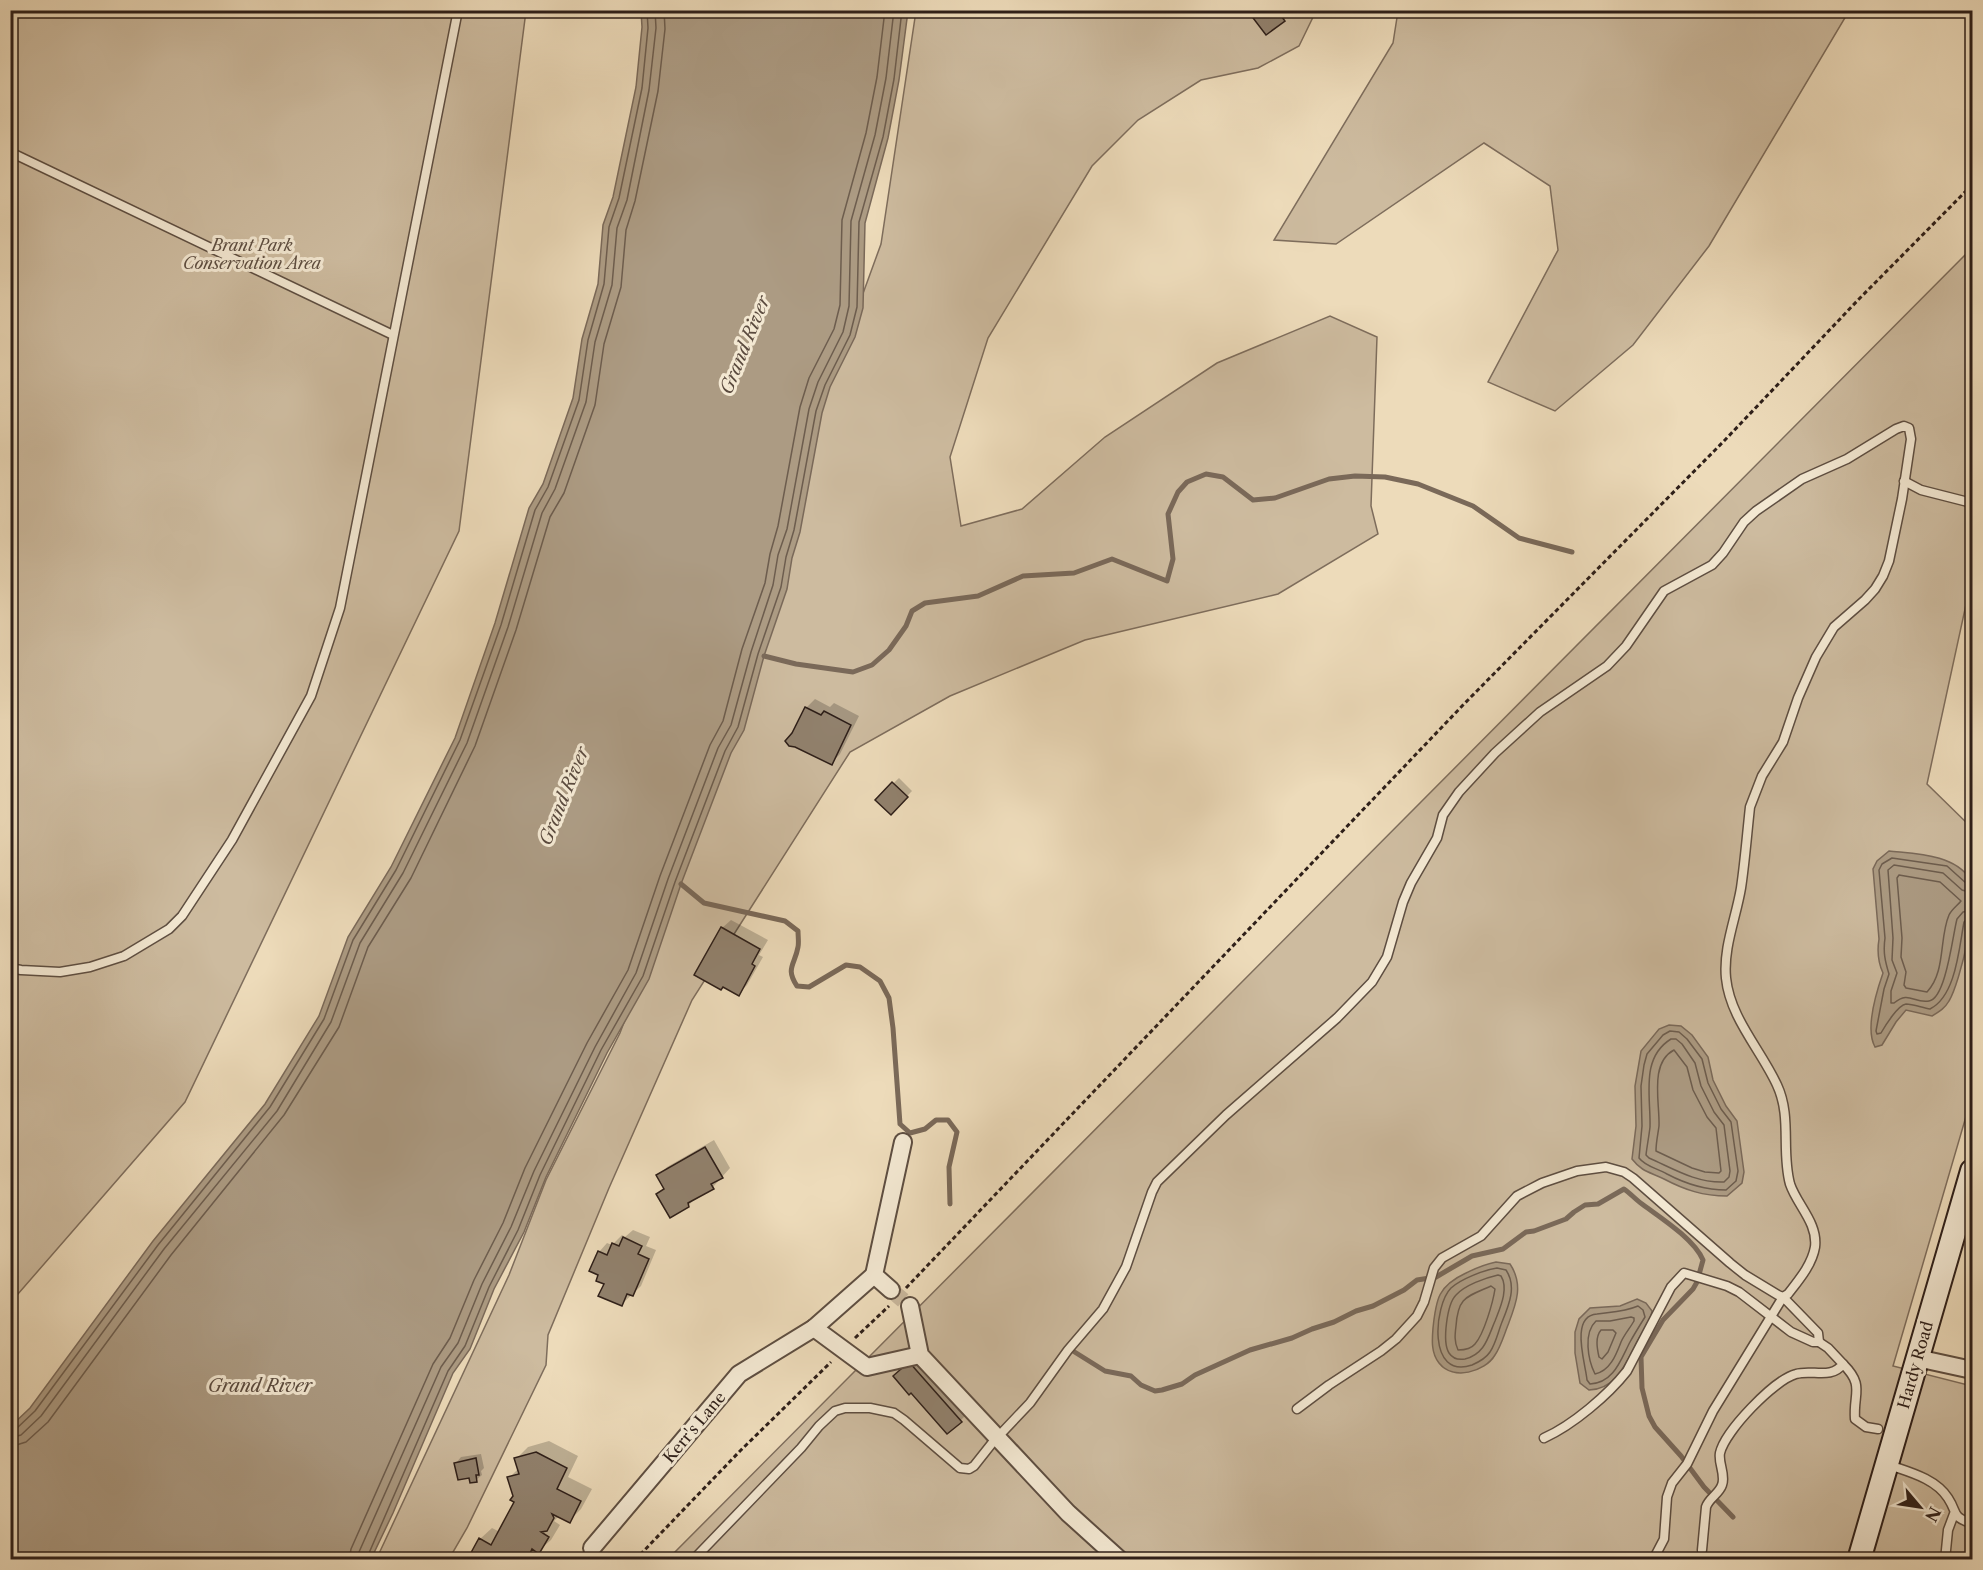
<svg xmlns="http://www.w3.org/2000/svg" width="1983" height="1570" font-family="'Libre Caslon Text',serif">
  <rect width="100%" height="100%" fill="#eddbba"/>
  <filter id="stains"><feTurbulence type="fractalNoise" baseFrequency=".00333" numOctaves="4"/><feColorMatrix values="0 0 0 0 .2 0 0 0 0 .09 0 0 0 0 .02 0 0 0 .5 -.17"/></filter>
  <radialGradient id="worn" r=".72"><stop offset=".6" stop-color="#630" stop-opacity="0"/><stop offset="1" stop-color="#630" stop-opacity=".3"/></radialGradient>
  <g fill="#cdbb9f" stroke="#7e6d5c" stroke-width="1.5">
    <polygon points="11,11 526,11 459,531 185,1102 11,1302"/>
    <polygon points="916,11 1316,11 1299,46 1258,68 1201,80 1138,120 1092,166 988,338 950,457 961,526 1022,509 1105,437 1217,363 1330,316 1377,337 1371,506 1378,534 1278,594 1085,640 950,696 850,752 692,1000 609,1188 548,1335 546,1365 467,1528 449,1559 376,1560 509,1275 546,1180 620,1033 763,652 813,431 881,244"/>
    <polygon points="1398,11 1398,10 1849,11 1709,246 1633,345 1555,411 1488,382 1558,250 1550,186 1484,143 1336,244 1274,240 1393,43"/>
    <polygon points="1972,248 1972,577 1927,784 1972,828 1972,1096 1893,1366 1972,1386 1972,1559 667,1560"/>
  </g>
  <g fill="#ac9b83" stroke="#7a6959" stroke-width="1.5">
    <polygon points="641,11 908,11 899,80 888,138 865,223 863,308 855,337 830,387 822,413 800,532 792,558 787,589 764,656 744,730 731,753 681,884 649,979 607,1053 546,1177 524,1232 494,1289 470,1349 453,1373 393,1513 371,1559 11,1559 11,1426 30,1408 153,1241 265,1104 319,1016 348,937 391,867 455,738 495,623 529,508 543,484 573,398 582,339 598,284 603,225 613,197 636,87 642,27"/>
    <path d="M1889,851c27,3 65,3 81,28 11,17 -10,104 -21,122 -4,7 -9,10 -17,15l-26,-6 -10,12 -14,23 -7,2c-10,-18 1,-54 8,-74 -5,-11 -6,-22 -4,-34l-6,-70 4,-8z"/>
    <path d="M1669,1025l12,1 11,9 16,22 5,23 13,26 11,15 7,51 -2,11 -15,13c-24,0 -42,-6 -63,-17 -14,-7 -22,-7 -32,-20l4,-33 -1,-40 6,-35 18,-22z"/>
    <path d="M1496,1262l14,2c14,21 6,40 -2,61 -4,10 -7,21 -13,30 -10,17 -42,26 -56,8 -8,-10 -7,-23 -6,-35 3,-29 5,-42 33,-55 10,-5 20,-9 30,-11z"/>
    <path d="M1637,1299l9,4 6,8c-2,14 -12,23 -17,35 -10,20 -20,43 -46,44l-9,-7 -5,-30v-21l4,-13 11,-11 30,-2z"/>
  </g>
  <g fill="#0003">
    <polygon points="1249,10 1292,10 1292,11 1284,20"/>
    <polygon points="815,699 830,707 834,703 859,716 840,754 831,763 794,732 806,708"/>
    <polygon points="899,778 912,791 891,813 877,799"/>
    <polygon points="731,920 768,940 759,955 763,957 747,985 738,994 722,928"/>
    <polygon points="714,1140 730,1168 713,1187 697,1196 689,1205 658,1194 665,1187 658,1176 667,1167"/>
    <polygon points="633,1230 650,1237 646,1246 656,1250 641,1286 622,1304 600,1274 599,1252 607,1243 612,1245 622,1235 625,1237"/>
    <polygon points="919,1354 969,1412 960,1421 903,1368"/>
    <polygon points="549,1441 578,1456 568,1477 592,1489 581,1509 569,1521 558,1517 554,1521 560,1525 551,1540 538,1551 534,1560 469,1560 480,1539 492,1528 500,1532 516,1502 509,1478 519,1468 516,1459 528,1447"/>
    <polygon points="481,1454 484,1468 481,1471 482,1475 476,1480 456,1463 461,1457"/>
  </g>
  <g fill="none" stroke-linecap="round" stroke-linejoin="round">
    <g stroke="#6d5d4e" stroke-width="1.5">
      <path d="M1899,875l41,7 21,19c-3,4 -9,8 -12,14 -10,23 -3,57 -22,77l-21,-4 -2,-3 2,-13 -5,-15 1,-19 -5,-60z"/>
      <path d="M1972,885l-5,-1 -20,-18 -55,-8 -10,6 -3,6 6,68c-2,14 0,23 4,36l-5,15 -8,42 1,3 4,-1c4,-7 17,-28 25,-29 7,0 17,4 24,5 26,-13 29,-61 34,-87l4,-4 4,-1"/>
      <path d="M1972,893l-10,-3 -19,-17 -49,-8 -6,5 5,68 -1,22 5,13 -6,18v12h3c15,-13 20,1 35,-2 17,-2 24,-68 28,-82l6,-7 9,-2"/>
      <path d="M1670,1031l9,1 8,7 15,20 6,24 13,26 10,13 7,49 -2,10 -10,9c-22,0 -40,-6 -59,-16 -10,-6 -21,-7 -28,-16l3,-32 -1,-40 3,-21 3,-11 16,-19z"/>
      <path d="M1671,1039h5l6,5 13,19 6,23 13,26 10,13 6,46 -1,6 -5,5c-28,1 -50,-13 -75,-24l-3,-3c1,-9 3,-19 4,-28 1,-30 -10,-69 21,-88z"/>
      <path d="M1674,1050l13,17 6,23 14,27 9,11 5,43 -2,2 -14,-1 -13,-4 -36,-17c0,-9 2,-17 3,-25 1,-23 -10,-63 15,-76z"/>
      <path d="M1497,1268l9,2c11,16 3,35 -4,52 -4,10 -6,21 -12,30 -4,6 -11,10 -18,13 -45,15 -38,-60 -21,-77 10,-9 33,-18 46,-20z"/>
      <path d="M1498,1275l3,1c8,13 -1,32 -6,45 -7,16 -10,33 -30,38 -6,1 -12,0 -16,-6 -7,-11 -2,-49 7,-58 9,-10 29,-17 42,-20z"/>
      <path d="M1491,1286l4,3c-2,13 -11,45 -20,55 -4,5 -11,6 -17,6 -4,-8 -3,-16 -2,-24 2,-29 10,-29 35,-40z"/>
      <path d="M1638,1306l5,4 2,7c-5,8 -10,16 -15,25 -9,17 -16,41 -40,42l-3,-4c-1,-15 -18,-64 10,-66 14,-2 27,-2 41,-8z"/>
      <path d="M1631,1317l3,1v3c-4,7 -10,14 -13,21 -5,13 -11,29 -26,32 -7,-14 -12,-41 1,-53h14z"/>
      <path d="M1601,1330h12l3,3 -8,19 -6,7 -3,-2c-2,-9 -4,-20 2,-27z"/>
      <polyline points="10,1430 16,1429 35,1411 158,1245 270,1107 324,1019 353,940 396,870 460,740 501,625 535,510 548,487 579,400 588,340 604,284 609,227 619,198 642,88 648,28 647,10"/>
      <polyline points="10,1438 21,1435 41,1416 164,1249 277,1111 331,1022 360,943 403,873 467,743 508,627 542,513 555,489 586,402 595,342 612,285 617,228 627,200 649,90 656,28 655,10"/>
      <polyline points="10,1447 26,1442 48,1422 171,1255 284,1115 339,1027 368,947 411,878 475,746 516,630 550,517 564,493 595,405 604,344 621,287 626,230 635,201 658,91 665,29 664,10"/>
      <polyline points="349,1560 351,1549 433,1364 450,1338 474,1280 503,1223 525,1168 587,1043 628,970 660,876 710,745 723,721 742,649 765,583 770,554 778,526 800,407 809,378 834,329 840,305 842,220 866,133 877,77 885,10"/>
      <polyline points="358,1560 359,1552 441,1367 458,1343 482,1284 511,1227 534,1171 595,1047 636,973 668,879 718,748 731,725 751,652 773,585 778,555 787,529 809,409 818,382 843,332 849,306 851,221 875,135 886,78 894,10"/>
      <polyline points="366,1560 448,1371 465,1346 489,1287 518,1230 540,1175 601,1050 643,976 675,882 725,751 738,727 758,654 781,587 786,557 794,530 816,411 825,385 850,335 857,307 859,222 883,137 894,79 902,10"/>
    </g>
    <g stroke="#7a6959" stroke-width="5">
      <polyline points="764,656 796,664 853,672 872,665 889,650 906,626 912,611 925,603 978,596 1023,576 1074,573 1112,559 1167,581 1173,559 1168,514 1178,492 1187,482 1206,474 1223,477 1253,500 1275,498 1329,479 1355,476 1385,477 1418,484 1473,506 1519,538 1572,552"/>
      <path d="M681,884l23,19 81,18 13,10c0,5 1,12 0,16 -3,18 -13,21 -1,39l12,1 37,-22 14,2 20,14 9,17 4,30 7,96 10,9 15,-4 11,-9h12l9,12 -8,35 1,37"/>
      <path d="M1073,1351l32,20 26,5 10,9 14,6 7,-1 20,-6 13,-9 55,-25 42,-12 20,-9 22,-7 22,-11 17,-5 31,-16 13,-10 19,-3 36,-21 31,-7 23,-17 8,-1 32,-12 8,-7 11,-7 13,-1 26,-15c6,4 11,10 18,15 19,14 52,35 61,56l-6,22 -4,7 -30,31 -22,37 1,31 7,28 6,11 26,29 23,31 29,30"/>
    </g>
  </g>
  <g fill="#91816d" stroke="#2e1f19" stroke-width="1.5">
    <polygon points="1247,10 1280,10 1278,12 1285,21 1266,35"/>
    <polygon points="805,707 821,715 824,711 851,725 832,765 795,747 789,746 785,741 792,733"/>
    <polygon points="892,782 908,797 891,815 875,800"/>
    <polygon points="721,927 760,949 752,964 755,966 739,996 723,987 721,990 694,975"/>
    <polygon points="705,1147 723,1178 711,1184 714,1189 688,1203 689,1207 670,1218 656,1194 664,1189 656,1175"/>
    <polygon points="623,1237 642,1246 638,1254 649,1259 633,1296 627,1294 622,1306 598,1296 604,1284 596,1281 598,1275 589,1271 598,1251 607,1255 612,1243 619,1246"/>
    <polygon points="909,1362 962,1422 947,1434 911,1393 909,1395 893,1376"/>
    <polygon points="536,1452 567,1468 557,1489 581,1501 570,1523 552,1514 554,1518 547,1531 541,1532 549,1537 539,1554 532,1549 527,1560 467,1560 479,1538 491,1545 514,1502 510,1500 513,1496 507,1477 519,1474 514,1458"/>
    <polygon points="476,1458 479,1475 476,1475 477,1482 470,1483 469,1478 458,1480 454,1463"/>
  </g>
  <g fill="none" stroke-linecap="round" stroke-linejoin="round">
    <polyline stroke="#c7b59a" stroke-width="16" stroke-dasharray="16 8" stroke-linecap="butt" points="891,1290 910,1306"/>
    <g stroke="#5e4e41" stroke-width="11">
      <g id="lane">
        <polyline points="10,152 393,335"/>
        <polyline points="1904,481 1921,490 1972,503"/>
        <polyline points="10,968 21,970 60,972 90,967 124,956 169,929 182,916 232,840 311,696 340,608 458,10"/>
        <path d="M1843,1364c22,22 10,29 12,55l11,8 12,2"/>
        <path d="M1544,1438c29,-13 64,-43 83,-67l44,-84 13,-14 43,13 12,6 52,40 22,10h6l9,6 15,16c-12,16 -31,5 -47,10 -22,6 -71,57 -76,79 -2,10 6,22 2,32 -3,9 -13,13 -16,22l-4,43"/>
        <path d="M1898,1468c18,6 39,13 50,30 11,17 2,17 24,26"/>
        <path d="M693,1560l108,-112 18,-22 16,-15 10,-3h25l24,5 10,7 56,48 9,1 5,-3 19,-24 37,-39 38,-53 35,-41 23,-42 26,-75 5,-10 69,-67 111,-97 35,-36 15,-25 16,-55 8,-19 26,-45 6,-23 16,-23 36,-39 45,-41 67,-46 19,-20 38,-55 48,-26 11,-12 21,-31 12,-11 46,-32 45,-20 49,-30 8,-3 5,2 2,11 -9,60 -13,62 -6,15 -8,13 -10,11 -31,27 -18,30 -18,41 -15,44 -21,34 -12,31c-3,27 -5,54 -9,81 -5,30 -18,60 -15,90 4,40 35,72 51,107 15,32 4,66 13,99 7,21 28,39 25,63 -3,18 -17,34 -27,47l-5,3 -5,-2 -33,-20 -15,-12 -97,-85 -9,-6 -18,-5 -29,4 -35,12 -25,13 -36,40 -39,22 -8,10 -10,34 -7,14 -21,23 -15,12 -52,34 -32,24"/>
        <polyline points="1653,1560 1664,1539 1667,1497 1672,1483 1687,1464 1713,1411 1783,1297 1818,1333 1819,1342"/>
        <polyline points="1945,1560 1948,1530 1954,1514"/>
      </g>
    </g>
    <g stroke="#5e4e41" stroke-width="20">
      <g id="street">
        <polyline points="891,1290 874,1275 903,1142"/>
        <polyline points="910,1306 920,1355 1068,1513 1120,1560"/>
        <polyline points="814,1328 867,1367 920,1355"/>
        <polyline points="1917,1358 1972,1370"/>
        <polyline points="592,1548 739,1374 814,1328 874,1275"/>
      </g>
    </g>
    <g stroke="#2e1f19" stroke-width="26">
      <polyline id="secondary" points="1859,1560 1972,1171"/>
    </g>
    <g stroke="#2e1f19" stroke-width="3" stroke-dasharray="4.5 3" stroke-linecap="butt">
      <polyline points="906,1288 1464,704 1724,441 1859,299 1972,185"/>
      <polyline points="855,1338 889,1306"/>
      <polyline points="635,1560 740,1451 831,1362"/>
    </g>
    <use href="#lane" stroke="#f3e8d2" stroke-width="8"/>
    <use href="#street" stroke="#f3e8d2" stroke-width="16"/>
    <use href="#secondary" stroke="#f3e8d2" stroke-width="22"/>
  </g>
  <g text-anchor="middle" stroke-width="6" stroke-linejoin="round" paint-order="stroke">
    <g font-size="16" font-style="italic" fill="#5e4e41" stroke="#f3e8d2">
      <text x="252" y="251">Brant Park<tspan x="252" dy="18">Conservation Area</tspan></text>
    </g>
    <g font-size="16" fill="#2e1f19" stroke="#f3e8d2">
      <text transform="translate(1915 1365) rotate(-74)" y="6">Hardy Road</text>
      <text transform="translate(694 1427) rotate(-50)" y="6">Kerr's Lane</text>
    </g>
    <g font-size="18" font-style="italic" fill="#5a4a3e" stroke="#f3e8d2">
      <text transform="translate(745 345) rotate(-68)" y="6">Grand River</text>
      <text transform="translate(564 796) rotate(-68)" y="6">Grand River</text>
      <text x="260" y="1392">Grand River</text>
    </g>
  </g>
  <rect width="1983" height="1570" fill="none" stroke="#eddbba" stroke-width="36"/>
  <rect x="12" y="12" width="1959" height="1546" fill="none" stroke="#2e1f19" stroke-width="3"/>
  <rect x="18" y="18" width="1947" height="1534" fill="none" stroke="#2e1f19" stroke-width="1.5"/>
  <g transform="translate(1920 1507) rotate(119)" stroke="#f3e8d2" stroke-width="4.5" paint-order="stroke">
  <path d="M0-4.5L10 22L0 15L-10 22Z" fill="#2e1f19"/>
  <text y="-9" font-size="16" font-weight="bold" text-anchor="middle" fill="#2e1f19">N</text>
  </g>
  <rect width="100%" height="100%" filter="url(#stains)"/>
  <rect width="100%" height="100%" fill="url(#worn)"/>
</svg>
